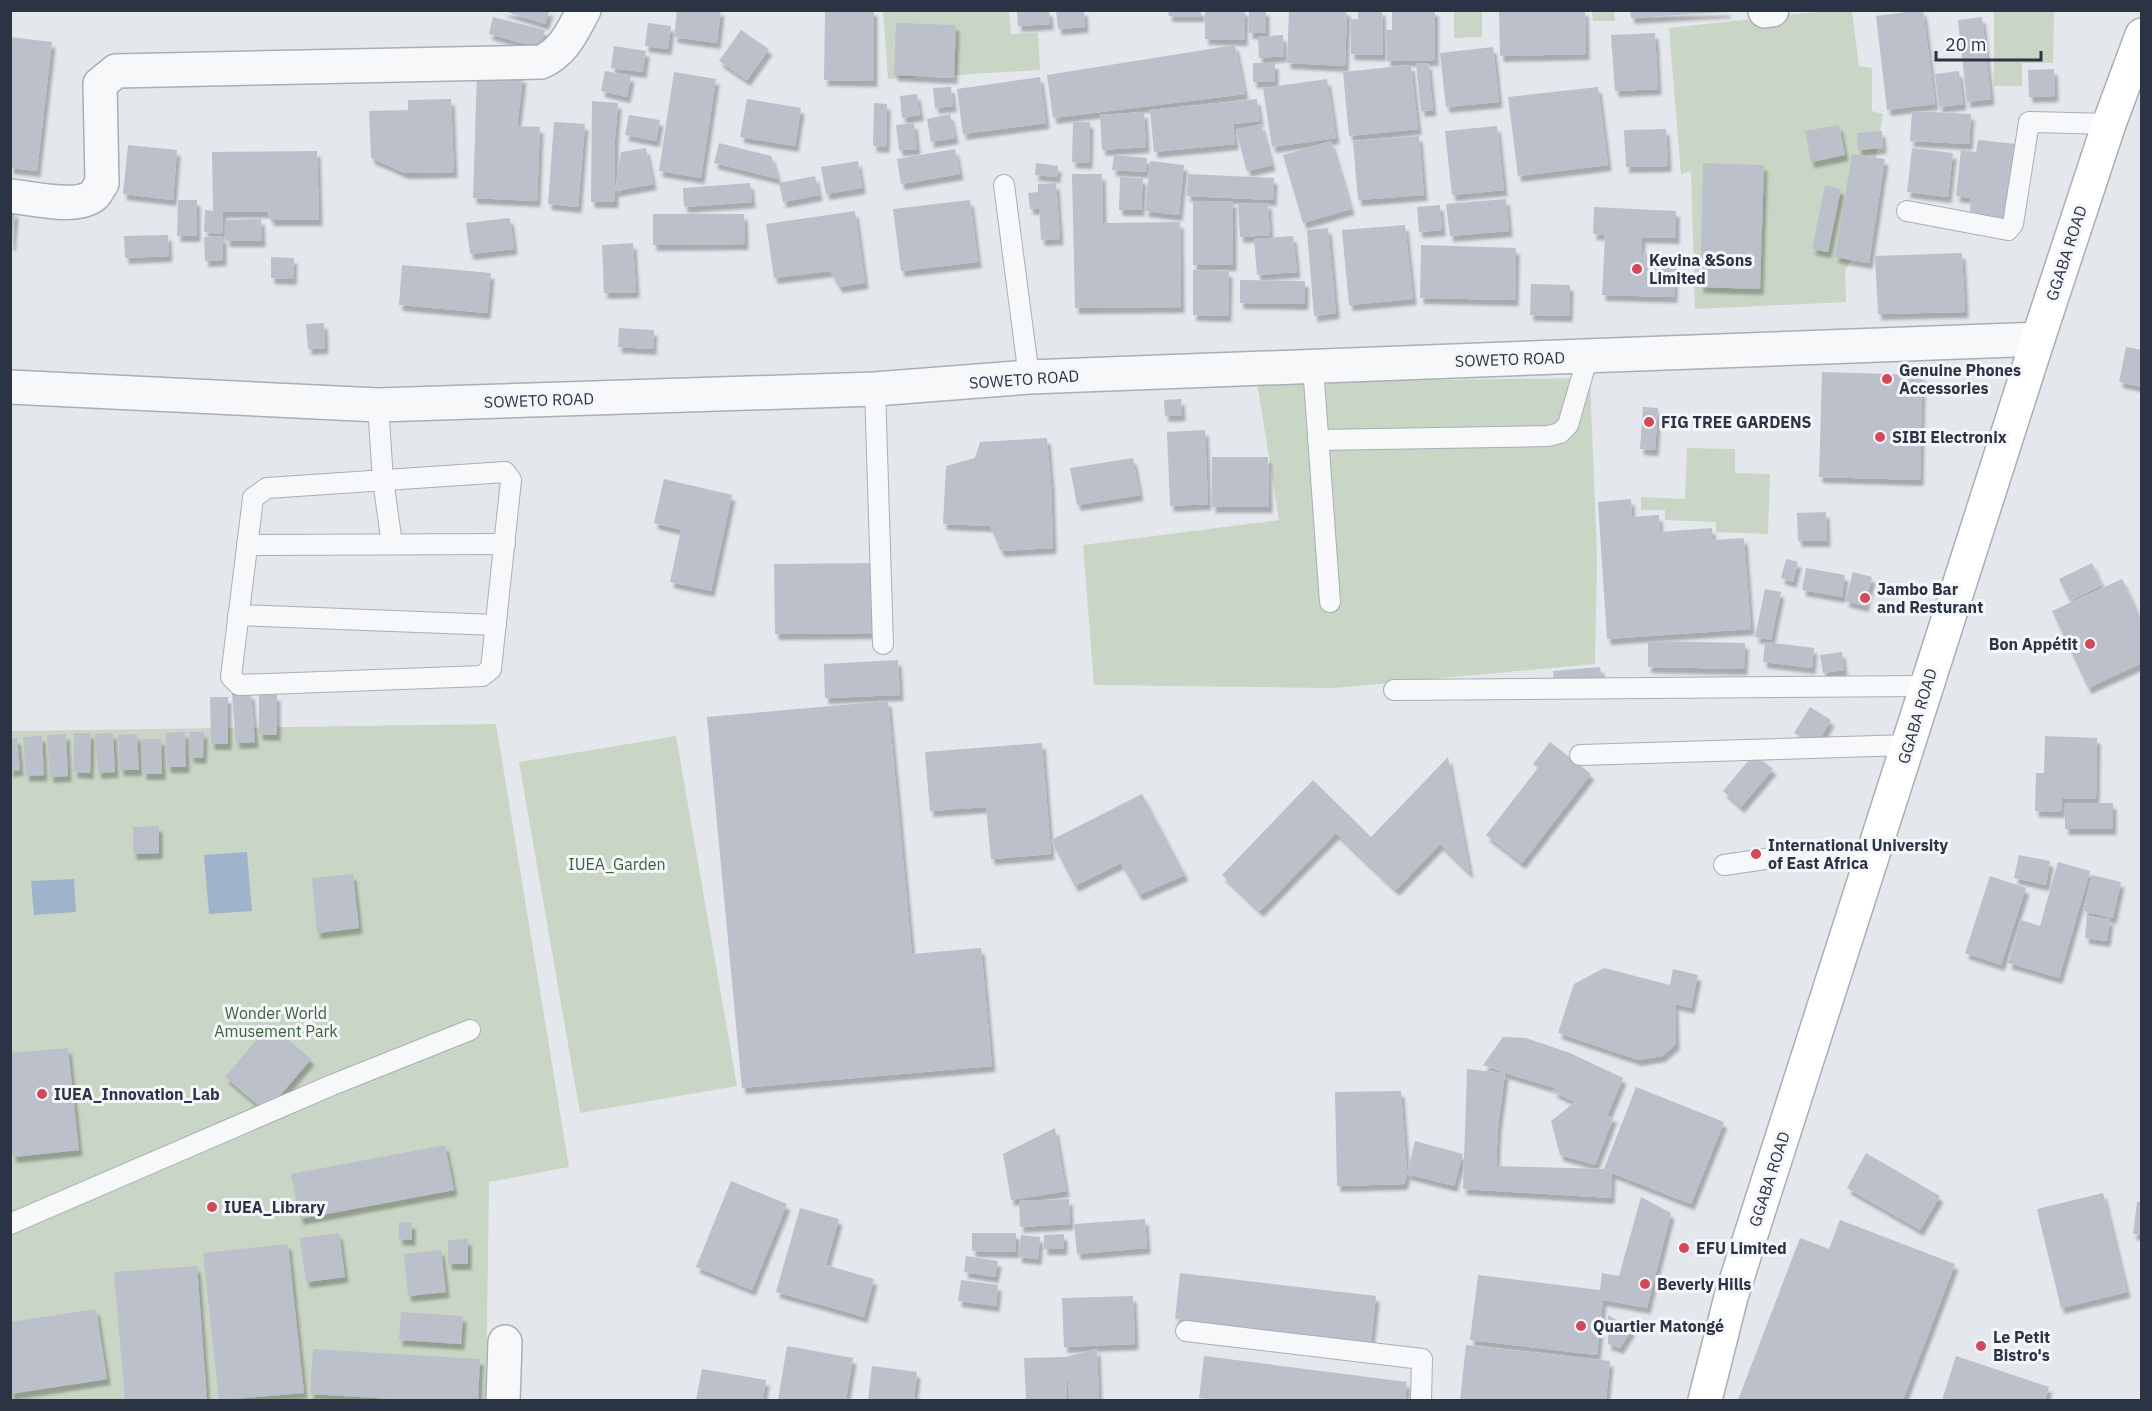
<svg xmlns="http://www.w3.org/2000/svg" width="2152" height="1411" font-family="'IBM Plex Sans',sans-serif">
  <defs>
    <filter id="shadow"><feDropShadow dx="3.5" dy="6" stdDeviation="1.5" flood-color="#0004"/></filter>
  </defs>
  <rect width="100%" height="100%" fill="#e4e7ec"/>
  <g fill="#c9d6c5">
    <polygon points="883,11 1009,11 1011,34 1038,33 1040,70 888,79"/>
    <polygon points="1454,11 1482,11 1482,37 1454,38"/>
    <polygon points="1592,11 1614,11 1615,21 1593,21"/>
    <polygon points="1826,11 1852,11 1859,66 1872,68 1872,111 1883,114 1864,232 1845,271 1846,302 1695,309 1691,171 1681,174 1669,28"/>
    <polygon points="1994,11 2054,11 2053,63 2022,63 2022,86 1994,86"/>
    <polygon points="1590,378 1597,558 1595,664 1335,688 1094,685 1083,545 1279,520 1257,382"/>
    <polygon points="1687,448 1735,449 1735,473 1770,474 1768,534 1716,532 1716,522 1665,520 1665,510 1641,510 1641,497 1685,499"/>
    <polygon points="496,724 569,1167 489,1182 486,1400 11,1400 10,731"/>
    <polygon points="676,736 737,1086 580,1113 519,762"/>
  </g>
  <g fill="#9fb4cc">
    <polygon points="247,852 252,911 209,914 204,855"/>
    <polygon points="74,879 76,912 34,915 31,881"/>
  </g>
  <g fill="#bbc0ca" filter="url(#shadow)">
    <polygon points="501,10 550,10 545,24"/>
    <polygon points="677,10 721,10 717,43 674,37"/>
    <polygon points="825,10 874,10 874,81 824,80"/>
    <polygon points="1017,10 1049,10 1050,24 1018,26"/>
    <polygon points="1056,10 1084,10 1085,27 1058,29"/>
    <polygon points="1168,10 1201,10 1201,16 1169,16"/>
    <polygon points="1205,10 1245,10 1244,40 1205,39"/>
    <rect x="1249" y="10" width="17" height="23"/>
    <polygon points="1289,10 1347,10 1345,66 1287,63"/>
    <polygon points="1358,10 1382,10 1383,55 1351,54 1351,19 1358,19"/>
    <polygon points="1392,10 1435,10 1435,60 1387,61 1386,30 1392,30"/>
    <polygon points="1499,10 1585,10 1586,54 1500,56"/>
    <polygon points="1630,10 1727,10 1727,12 1631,18"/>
    <polygon points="1923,10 1935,104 1887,110 1876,16"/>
    <polygon points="493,17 545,30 540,48 489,34"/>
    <polygon points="1982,17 1991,99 1967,102 1958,20"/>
    <polygon points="648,23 671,26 668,49 645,46"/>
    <polygon points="896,23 956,25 954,78 894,75"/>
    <polygon points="741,30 769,49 747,80 719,61"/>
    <polygon points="1655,33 1658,89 1615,91 1611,35"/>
    <polygon points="1283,35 1284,56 1259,58 1258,37"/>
    <polygon points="10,37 52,42 37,171 10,168"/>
    <polygon points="1235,45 1245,94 1053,118 1047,75"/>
    <polygon points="614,46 646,51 643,72 611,68"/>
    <polygon points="1493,47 1499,102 1446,107 1440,53"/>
    <rect x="1253" y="63" width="22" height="19"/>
    <polygon points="1428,63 1433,110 1421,111 1416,64"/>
    <polygon points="1411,65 1418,129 1349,136 1343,72"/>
    <polygon points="2054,69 2055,96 2029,97 2028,70"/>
    <polygon points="605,71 631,76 627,97 601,91"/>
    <polygon points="1959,71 1963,104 1939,107 1935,74"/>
    <polygon points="477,72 523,77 517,126 540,127 537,201 473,198"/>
    <polygon points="674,72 716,79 701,178 659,171"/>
    <polygon points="1040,77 1046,123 963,134 957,89"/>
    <polygon points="1327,79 1336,138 1272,147 1263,88"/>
    <polygon points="951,87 953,106 935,108 933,88"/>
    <polygon points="1598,87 1608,165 1518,176 1508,97"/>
    <polygon points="917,94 920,115 902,118 900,96"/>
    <polygon points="451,99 454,172 405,173 371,158 369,111 408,110 408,100"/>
    <polygon points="747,99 801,108 795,146 740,137"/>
    <polygon points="1257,99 1260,121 1233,124 1235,144 1154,152 1150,110"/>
    <polygon points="592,101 618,103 615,138 615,202 591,202"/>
    <polygon points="874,103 887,104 886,147 873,146"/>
    <polygon points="1912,111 1971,114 1969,144 1910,141"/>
    <polygon points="1144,112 1146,147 1102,150 1100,115"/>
    <polygon points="950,114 955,138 931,142 927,119"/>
    <polygon points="629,115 660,120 656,141 625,135"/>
    <polygon points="554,122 585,124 578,207 548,204"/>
    <polygon points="1073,122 1090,122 1089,163 1072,162"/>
    <polygon points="914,123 917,149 899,150 896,125"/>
    <polygon points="1261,124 1272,165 1247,171 1236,130"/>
    <polygon points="1839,125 1845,155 1811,162 1805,131"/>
    <polygon points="1497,126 1504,190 1452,195 1445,131"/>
    <polygon points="1666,129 1668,166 1626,167 1624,130"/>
    <polygon points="1882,131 1883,148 1858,150 1857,133"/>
    <polygon points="1419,136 1424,195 1358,200 1353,141"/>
    <polygon points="1978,140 2016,144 2007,219 1970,214 1971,198 1956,196 1961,150 1976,152"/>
    <polygon points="1331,141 1351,209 1303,223 1283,155"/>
    <polygon points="719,143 771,156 778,179 714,163"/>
    <polygon points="128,145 177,150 173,200 123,194"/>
    <polygon points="646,148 653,184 615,191 621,152"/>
    <polygon points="1912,148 1953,153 1948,197 1907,192"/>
    <polygon points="955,149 960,174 901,184 897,159"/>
    <polygon points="317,151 319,220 271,220 267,212 223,212 222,234 204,232 205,210 213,211 212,152"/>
    <polygon points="1852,154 1885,159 1869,263 1835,257"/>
    <polygon points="1114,155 1147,158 1146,172 1112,170"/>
    <polygon points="858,161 862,188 826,194 821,167"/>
    <polygon points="1150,161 1184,165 1179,215 1145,211"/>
    <polygon points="1036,163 1058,166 1057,177 1035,175"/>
    <polygon points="1703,163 1764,165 1760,289 1700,287"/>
    <polygon points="1072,174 1102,174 1103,223 1180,222 1181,307 1075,308"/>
    <polygon points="1188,174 1274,178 1273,200 1187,196"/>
    <polygon points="815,176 819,195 783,202 779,183"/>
    <polygon points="1120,177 1143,178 1141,210 1119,210"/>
    <polygon points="750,183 752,202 684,207 683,188"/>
    <polygon points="1056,183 1060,239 1041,240 1039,208 1030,209 1028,193 1038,192 1038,184"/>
    <polygon points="1825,185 1841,189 1828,252 1812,249"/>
    <polygon points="1506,199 1509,231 1450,236 1446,204"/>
    <polygon points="178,200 197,200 197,236 177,236"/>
    <polygon points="970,200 978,262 901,271 893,209"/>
    <rect x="1193" y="201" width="40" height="64"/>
    <polygon points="1268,203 1270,235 1240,237 1238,204"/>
    <polygon points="1440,205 1442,230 1419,232 1417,207"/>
    <polygon points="1594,207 1676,211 1676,238 1642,237 1641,253 1675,255 1674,297 1602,295 1605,235 1593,234"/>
    <polygon points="10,211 15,212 12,245 10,245"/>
    <polygon points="855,211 865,283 839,287 830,271 774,278 766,224"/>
    <polygon points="653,214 744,214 745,244 653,245"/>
    <polygon points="510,218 514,249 470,254 466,223"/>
    <polygon points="261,219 262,241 226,241 226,220"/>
    <polygon points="1405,225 1413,299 1349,305 1342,230"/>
    <polygon points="1328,228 1336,313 1314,316 1307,230"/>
    <polygon points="168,235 169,256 125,258 124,236"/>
    <polygon points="223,236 223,260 205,261 204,237"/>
    <polygon points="1293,236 1297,272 1257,275 1254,239"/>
    <polygon points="633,243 636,292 604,293 602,245"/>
    <polygon points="1421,245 1516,248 1515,300 1420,298"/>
    <polygon points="1962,253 1965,312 1878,314 1875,256"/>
    <polygon points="271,257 294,258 293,279 271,278"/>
    <polygon points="402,265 491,273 487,313 399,305"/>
    <polygon points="1193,270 1229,271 1228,316 1193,315"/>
    <polygon points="1240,280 1305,281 1305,304 1240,303"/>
    <polygon points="1531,284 1570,285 1569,316 1530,315"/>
    <polygon points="324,323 325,348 308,349 306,324"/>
    <polygon points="619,328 654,330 653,349 618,347"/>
    <polygon points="2126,347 2142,350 2142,387 2119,382"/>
    <polygon points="1822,372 1922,375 1920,480 1819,477"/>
    <polygon points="1181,399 1182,415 1165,416 1164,400"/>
    <polygon points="1643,407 1658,408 1655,450 1640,449"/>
    <polygon points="1205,430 1208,504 1170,506 1167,432"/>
    <polygon points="1047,438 1051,484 1053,548 1001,551 990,526 943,524 946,466 975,458 980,442"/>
    <polygon points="1212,457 1268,457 1269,507 1212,507"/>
    <polygon points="1133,458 1140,495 1077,505 1070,468"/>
    <polygon points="664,479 732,495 711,591 670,582 681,530 654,523"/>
    <polygon points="1631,499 1632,517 1659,515 1660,532 1712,528 1713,540 1744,538 1751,629 1607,639 1598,502"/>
    <polygon points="1826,512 1827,541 1798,541 1797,513"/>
    <polygon points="1786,559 1798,562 1793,582 1781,578"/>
    <polygon points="876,563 877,633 775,634 774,564"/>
    <polygon points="2092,563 2102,585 2070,601 2059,579"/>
    <polygon points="1806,568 1845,575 1842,597 1802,590"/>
    <polygon points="1853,572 1872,577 1865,606 1845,601"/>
    <polygon points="2122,579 2142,622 2142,663 2088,688 2052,611"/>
    <polygon points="1765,589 1781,592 1771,640 1755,637"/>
    <polygon points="1648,641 1745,643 1744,669 1648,667"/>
    <polygon points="1765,642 1814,648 1812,668 1763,662"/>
    <polygon points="1842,652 1844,670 1823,673 1820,655"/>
    <polygon points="898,660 900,695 825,698 824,664"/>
    <polygon points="1600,667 1602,679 1554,683 1553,671"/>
    <polygon points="251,693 255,742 236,743 232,694"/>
    <polygon points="259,695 277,695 277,735 259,734"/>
    <polygon points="210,697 228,697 228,744 211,744"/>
    <polygon points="888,701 912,954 981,948 992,1066 742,1088 707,717"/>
    <polygon points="1810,707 1831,720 1816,746 1794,733"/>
    <polygon points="185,732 186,767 167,767 166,733"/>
    <polygon points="190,732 204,732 203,758 190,757"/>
    <polygon points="74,733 91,733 90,773 74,772"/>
    <polygon points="113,733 115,772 98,773 95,734"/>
    <polygon points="66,734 68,776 50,777 47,735"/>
    <polygon points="137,734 139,770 120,770 118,735"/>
    <polygon points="42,736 44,775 26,776 23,737"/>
    <polygon points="2045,736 2097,738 2096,799 2062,798 2061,812 2035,811 2036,773 2044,773"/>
    <polygon points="17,738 20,770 10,771 10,739"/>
    <polygon points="142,739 161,739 162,774 143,774"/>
    <polygon points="1550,742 1591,774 1522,863 1486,835 1538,768 1533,764"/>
    <polygon points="1042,743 1051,854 991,859 986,807 930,811 925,752"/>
    <polygon points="1754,754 1773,769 1741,807 1723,791"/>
    <polygon points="1448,757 1470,873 1440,844 1396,890 1336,833 1260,911 1222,875 1313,780 1371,837"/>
    <polygon points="1142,794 1185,875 1139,895 1121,863 1075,886 1051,840"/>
    <rect x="2065" y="803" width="48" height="26"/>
    <polygon points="159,826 159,853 133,854 133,827"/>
    <polygon points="2019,855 2050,861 2046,885 2014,878"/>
    <polygon points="2058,862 2090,871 2059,978 2008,963 2021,920 2040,926"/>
    <polygon points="353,874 359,928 317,933 312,878"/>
    <polygon points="2092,875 2121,882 2113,918 2083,911"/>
    <polygon points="1990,876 2026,888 2001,965 1965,953"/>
    <polygon points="2087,916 2110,919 2107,941 2085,938"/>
    <polygon points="1604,968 1670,985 1673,969 1698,975 1691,1008 1675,1004 1676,1044 1662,1056 1638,1060 1558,1033 1574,984"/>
    <polygon points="270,1024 311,1059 266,1112 225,1077"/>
    <polygon points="1503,1037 1526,1038 1570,1053 1623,1078 1607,1116 1614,1116 1595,1165 1560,1155 1551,1121 1575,1102 1552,1091 1558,1089 1505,1073 1498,1127 1496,1166 1604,1169 1636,1087 1724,1122 1691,1204 1612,1173 1611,1198 1463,1189 1467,1069 1505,1073 1483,1065"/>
    <polygon points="68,1048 79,1150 13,1157 10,1134 10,1053"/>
    <polygon points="1401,1091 1407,1174 1404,1184 1337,1186 1335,1092"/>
    <polygon points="1055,1128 1066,1191 1011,1200 1003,1154"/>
    <polygon points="1415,1141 1463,1154 1454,1186 1407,1174"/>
    <polygon points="445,1145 454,1190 300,1219 291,1174"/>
    <polygon points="1866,1153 1940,1196 1920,1230 1847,1188"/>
    <polygon points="731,1181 787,1204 752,1290 696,1267"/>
    <polygon points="2103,1193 2127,1292 2061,1308 2037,1209"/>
    <polygon points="1641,1197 1671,1213 1647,1308 1603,1300 1597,1355 1470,1340 1478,1275 1600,1290 1602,1273 1619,1276"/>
    <polygon points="1069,1199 1070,1224 1020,1227 1019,1201"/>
    <polygon points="2137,1202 2142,1202 2142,1235 2133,1234"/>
    <polygon points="800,1208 839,1219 826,1265 874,1279 864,1317 776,1292"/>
    <polygon points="1145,1219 1147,1248 1077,1254 1074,1224"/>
    <polygon points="1840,1220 1955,1264 1903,1400 1738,1400 1800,1238 1829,1249"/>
    <polygon points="399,1222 412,1223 412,1240 399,1239"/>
    <polygon points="339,1233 345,1277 306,1282 300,1238"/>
    <polygon points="972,1233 1016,1233 1016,1252 972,1251"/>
    <polygon points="1064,1234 1064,1249 1044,1249 1044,1235"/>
    <polygon points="1021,1235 1040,1237 1038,1259 1018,1257"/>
    <polygon points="468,1239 468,1264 448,1264 448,1240"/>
    <polygon points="288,1244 304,1393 219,1400 203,1253"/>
    <polygon points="441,1250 446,1292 408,1296 404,1254"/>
    <polygon points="966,1256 998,1261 995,1277 964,1272"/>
    <polygon points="197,1266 207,1400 125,1400 114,1272"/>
    <polygon points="1180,1273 1376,1296 1371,1343 1175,1319"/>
    <polygon points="961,1280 998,1285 996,1306 958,1301"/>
    <polygon points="1133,1296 1135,1344 1064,1347 1062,1298"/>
    <polygon points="96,1309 107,1379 10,1394 10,1322"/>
    <polygon points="401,1312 463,1316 461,1344 399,1340"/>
    <polygon points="1608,1315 1632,1329 1620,1348 1608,1344"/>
    <polygon points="1466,1345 1610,1361 1606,1400 1460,1400"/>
    <polygon points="787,1346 853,1358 846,1400 778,1400"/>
    <polygon points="313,1349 480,1359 478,1400 410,1400 310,1394"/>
    <polygon points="1097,1349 1099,1400 1070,1400 1066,1362 1067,1400 1026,1400 1024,1358 1065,1357"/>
    <polygon points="1204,1356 1407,1382 1405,1400 1221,1400 1199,1398"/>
    <polygon points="1956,1356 2049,1387 2045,1400 1942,1400"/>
    <polygon points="872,1366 917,1372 914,1400 868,1400"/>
    <polygon points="702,1369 766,1380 763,1400 696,1400"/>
  </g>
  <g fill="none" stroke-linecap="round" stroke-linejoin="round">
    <g stroke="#a9aeb7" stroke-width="22">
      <g id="service">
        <polyline points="1004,185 1029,377"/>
        <polyline points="1907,211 2008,230 2013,224 2029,122 2109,124"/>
        <polyline points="1313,366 1330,602"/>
        <polyline points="875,389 883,644"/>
        <polyline points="378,405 383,480 392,544"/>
        <polyline points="1318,440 1548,436 1560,433 1568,425 1588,356"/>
        <polygon points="505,472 511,480 491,669 482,676 239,685 231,677 253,498 267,488"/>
        <polyline points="247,545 505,544"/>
        <polyline points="238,615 496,625"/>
        <polyline points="1394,690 1927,686"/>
        <polyline points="1580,755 1909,745"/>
        <polyline points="1724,865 1765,859 1873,852"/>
        <polyline points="10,1224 332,1085 470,1030"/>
        <polyline points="1186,1331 1422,1359 1421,1400"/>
      </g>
    </g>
    <g stroke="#a9aeb7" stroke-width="36">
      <g id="minor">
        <polyline points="1765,11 1772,10"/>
        <path d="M10,196c22,2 67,14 84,-1 3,-3 5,-8 8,-12l-2,-99 16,-13 425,-9c23,-10 31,-30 43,-52"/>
        <polyline points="503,1400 505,1342"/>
      </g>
    </g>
    <g stroke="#a9aeb7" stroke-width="36">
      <polyline id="tertiary" points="10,387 378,405 875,389 1029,377 2038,339"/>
    </g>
    <g stroke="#a9aeb7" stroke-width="36">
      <polyline id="secondary" points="1705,1400 1731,1297 2038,339 2109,124 2142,35"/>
    </g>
    <use href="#service" stroke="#f7f8fa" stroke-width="20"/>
    <use href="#minor" stroke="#f7f8fa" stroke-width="33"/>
    <use href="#tertiary" stroke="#f7f8fa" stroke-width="33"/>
    <use href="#secondary" stroke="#fff" stroke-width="33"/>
  </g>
  <g fill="#d1495b" stroke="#f4f6f9" stroke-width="2">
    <circle cx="1637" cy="269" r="6"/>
    <circle cx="1887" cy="379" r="6"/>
    <circle cx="1649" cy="422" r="6"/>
    <circle cx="1880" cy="437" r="6"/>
    <circle cx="1865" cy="598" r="6"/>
    <circle cx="2090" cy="644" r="6"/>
    <circle cx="1756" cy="854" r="6"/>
    <circle cx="42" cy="1094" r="6"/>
    <circle cx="212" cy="1207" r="6"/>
    <circle cx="1684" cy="1248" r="6"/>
    <circle cx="1645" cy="1284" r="6"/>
    <circle cx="1581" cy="1326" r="6"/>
    <circle cx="1981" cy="1346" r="6"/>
  </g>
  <g text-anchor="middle" stroke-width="6" stroke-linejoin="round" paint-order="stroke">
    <g font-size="16" fill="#2b3445" stroke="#f4f6f9">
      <text transform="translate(2066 253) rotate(-72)" y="6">GGABA ROAD</text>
      <text transform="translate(1510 359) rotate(-2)" y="6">SOWETO ROAD</text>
      <text transform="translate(1024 379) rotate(-4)" y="6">SOWETO ROAD</text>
      <text transform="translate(539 400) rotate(-2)" y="6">SOWETO ROAD</text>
      <text transform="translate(1917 716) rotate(-73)" y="6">GGABA ROAD</text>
      <text transform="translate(1769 1179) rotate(-72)" y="6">GGABA ROAD</text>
    </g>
    <g font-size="16" font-weight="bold" fill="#2b3445" stroke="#f4f6f9" text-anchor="start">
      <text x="1649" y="266">Kevina &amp;Sons<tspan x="1649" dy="18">Limited</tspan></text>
      <text x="1899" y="376">Genuine Phones<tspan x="1899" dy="18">Accessories</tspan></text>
      <text x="1661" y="428">FIG TREE GARDENS</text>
      <text x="1892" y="443">SIBI Electronix</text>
      <text x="1877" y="595">Jambo Bar<tspan x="1877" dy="18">and Resturant</tspan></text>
      <text x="2078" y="650" text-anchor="end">Bon Appétit</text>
      <text x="1768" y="851">International University<tspan x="1768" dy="18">of East Africa</tspan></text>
      <text x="54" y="1100">IUEA_Innovation_Lab</text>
      <text x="224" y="1213">IUEA_Library</text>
      <text x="1696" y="1254">EFU Limited</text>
      <text x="1657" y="1290">Beverly Hills</text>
      <text x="1593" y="1332">Quartier Matongé</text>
      <text x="1993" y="1343">Le Petit<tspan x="1993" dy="18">Bistro's</tspan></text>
    </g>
    <g font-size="16" fill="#3f6138" stroke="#f4f6f9">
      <text x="617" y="870">IUEA_Garden</text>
      <text x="276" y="1019">Wonder World<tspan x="276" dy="18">Amusement Park</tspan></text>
    </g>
  </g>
  <rect width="2152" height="1411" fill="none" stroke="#2b3445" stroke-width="24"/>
  <path d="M1936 51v9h105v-9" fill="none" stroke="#2b3445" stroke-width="3"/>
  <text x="1945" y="51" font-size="18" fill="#2b3445" stroke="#f4f6f9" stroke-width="4.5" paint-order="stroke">20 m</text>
</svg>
